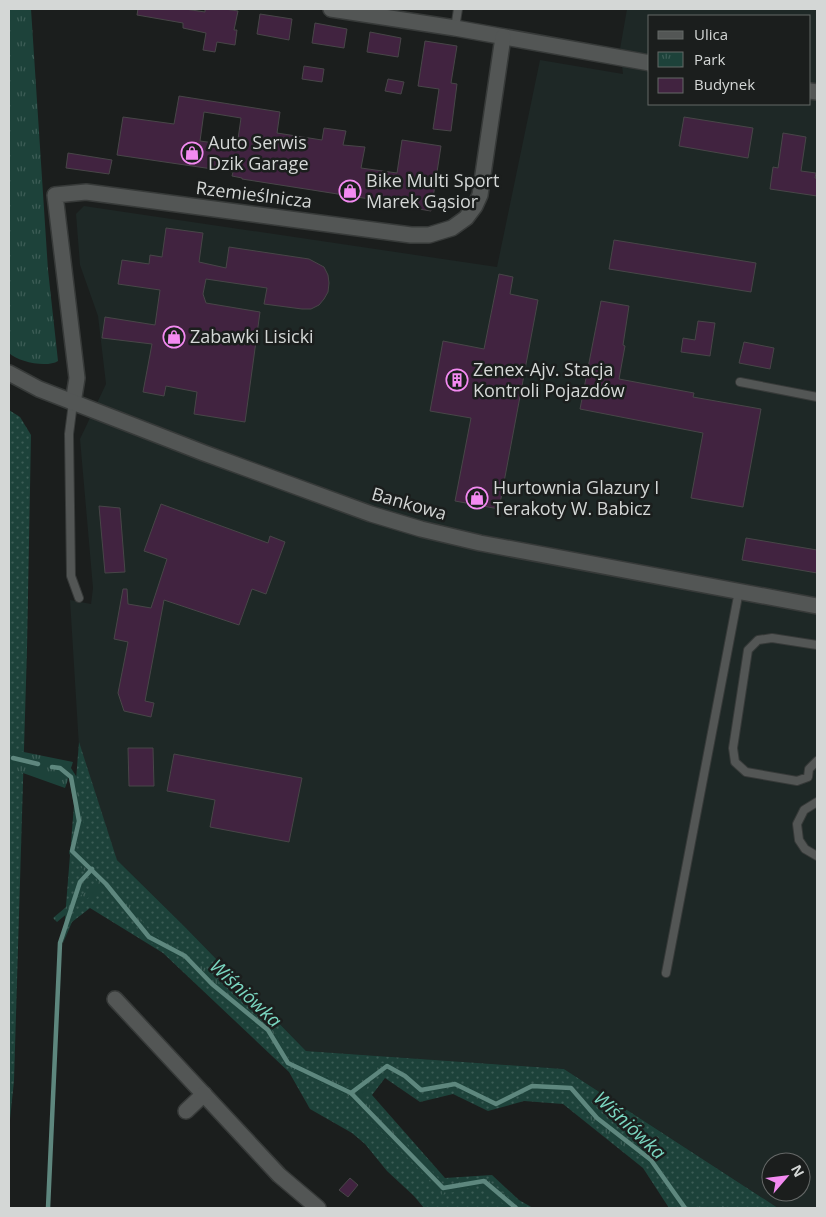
<svg xmlns="http://www.w3.org/2000/svg" width="826" height="1217" font-family="'Open Sans',sans-serif">
  <defs>
    <pattern id="grass-dots" width="8" height="8" patternUnits="userSpaceOnUse" patternTransform="scale(1.25)"><rect width="8" height="8" fill="#1d423a"/><path d="M2 2h.1M6 6h.1" fill="none" stroke="#3d5d56" stroke-width="1.8" stroke-linecap="round"/></pattern>
    <pattern id="park-tufts" width="24" height="20" patternUnits="userSpaceOnUse" patternTransform="scale(1.25)"><rect width="24" height="20" fill="#1d423a"/><path d="M3 7l-1-3M5 7V3M7 7l1-3M15 17l-1-3M17 17v-4M19 17l1-3" fill="none" stroke="#3d5d56"/></pattern>
  </defs>
  <rect width="100%" height="100%" fill="#1b1e1d"/>
  <path fill="#1e2826" fill-rule="evenodd" d="M627,9h190v1199h-39l-214,-139 -258,-18 -122,-125 -67,-66 -38,-113 -9,-147 21,4 2,-16 -13,-149 26,-55 -8,-68 -18,-51 -4,-51 8,-8 413,61 43,-207 83,14 -3,-25zM650,16h160v88h-160zM771,1162h30v30h-30z"/>
  <g fill="url(#grass-dots)">
    <polygon points="9,410 20,417 31,435 27,649 14,1081 9,1129"/>
    <polygon points="79,742 117,860 184,926 306,1051 564,1069 778,1208 669,1208 643,1168 563,1104 524,1101 488,1111 453,1094 420,1102 385,1078 372,1095 445,1178 492,1175 519,1200 533,1208 424,1208 414,1196 387,1171 365,1144 352,1133 310,1109 289,1072 163,953 90,908 72,922 63,943"/>
  </g>
  <g fill="url(#park-tufts)">
    <path d="M9,9h22l17,261 10,91c-11,7 -40,1 -49,-8z"/>
    <path d="M9,749l64,13 -2,6 10,16 -2,6 5,36 -8,21 28,33 7,2 13,14 27,37 47,29 13,11 32,37 32,22 9,13 4,13 8,7 39,15 11,8 8,-1 22,-25c18,3 30,9 40,24 8,0 33,-4 38,-3 36,8 38,38 74,0l14,3 19,-4 14,6 20,26 38,33 20,10 32,50h12l18,-4 13,5h-48l-29,-47 -21,-10 -21,-15 -18,-16 -20,-26 -13,-6 -35,2 -11,11 -17,6c-15,-6 -30,-23 -46,-22 -11,1 -21,5 -31,7l-7,-5 -3,-8 -18,-11 -8,-1 -10,11 -9,17 14,21 43,40 26,32 20,-9 20,-1 34,30h-12l-27,-23 -39,10 -27,-30 -43,-42 -14,-21 -27,-15 -45,-21 -10,-23 -11,-12 -15,-9 -15,-13 -55,-52 -24,-11 -11,-8 -20,-29 -20,-21 -24,14 -24,20 -4,-4 25,-21 21,-14 -26,-22 -4,-8 8,-30 -8,-46 -4,11 -56,-20z"/>
  </g>
  <g fill="none" stroke-linecap="round" stroke-linejoin="round">
    <g stroke="#5e877e" stroke-width="4.5">
      <polyline points="13,758 38,764"/>
      <polyline points="52,767 60,768 71,777 79,821 72,851 106,884 149,937 185,956 212,984 268,1030 288,1063 351,1093 387,1066 405,1076 421,1090 455,1084 496,1104 532,1086 571,1088 597,1118 651,1160 685,1208"/>
      <polyline points="351,1093 443,1188 484,1181 516,1208"/>
      <polyline points="48,1208 60,943 80,882 92,869"/>
    </g>
  </g>
  <g fill="#412340" stroke="#484648" fill-rule="evenodd">
    <polygon points="138,9 185,9 205,12 205,9 225,9 238,11 234,30 237,30 235,45 217,42 215,52 203,50 206,33 183,28 183,23 137,15"/>
    <polygon points="260,14 292,19 289,40 257,34"/>
    <polygon points="315,23 347,29 344,48 312,43"/>
    <polygon points="370,32 401,38 398,57 367,52"/>
    <polygon points="425,41 457,46 451,83 457,84 451,131 433,129 439,89 418,86"/>
    <polygon points="304,66 324,69 322,82 302,79"/>
    <polygon points="388,79 404,82 401,94 385,91"/>
    <path d="M179,96l101,16 -3,21 45,7 2,-12 22,3 -3,14 22,2 -4,21 36,5 5,-33 39,6 -10,65 -36,-6v-2l-153,-24v-1l-10,-2 1,-4 -116,-17 6,-38 51,7zM204,112l37,6 -4,28 -37,-5z"/>
    <polygon points="684,117 753,128 748,158 679,146"/>
    <polygon points="783,133 806,137 801,171 816,173 815,178 817,178 817,196 770,189 773,167 778,168"/>
    <polygon points="68,153 112,160 109,174 66,168"/>
    <polygon points="166,228 203,233 199,262 226,268 229,247 309,259 324,267 328,275 329,283 328,292 324,299 319,305 311,309 302,309 264,304 267,288 206,279 203,294 206,303 260,312 245,422 194,414 197,392 166,386 164,396 143,392 152,344 102,338 105,317 155,325 160,290 118,284 122,260 149,264 150,255 162,257"/>
    <polygon points="614,240 756,263 751,292 609,269"/>
    <polygon points="499,274 513,277 510,294 538,300 499,509 455,501 471,418 430,411 443,341 484,349"/>
    <polygon points="601,301 629,306 623,345 625,346 619,379 694,393 693,397 761,409 743,507 691,498 703,433 580,409"/>
    <polygon points="698,321 715,323 710,356 681,352 683,338 695,340"/>
    <polygon points="744,342 774,348 770,369 739,363"/>
    <polygon points="161,504 268,543 270,536 285,542 266,594 252,589 239,625 164,600 145,701 154,703 151,717 124,711 118,693 128,642 114,639 123,589 127,589 128,604 151,608 167,559 144,551"/>
    <polygon points="99,506 120,508 125,572 105,573"/>
    <polygon points="746,538 817,550 817,573 742,560"/>
    <polygon points="128,748 153,748 154,786 129,786"/>
    <polygon points="174,754 302,778 289,842 210,827 215,800 167,791"/>
    <polygon points="350,1178 358,1185 348,1197 339,1190"/>
  </g>
  <g fill="none" stroke-linecap="round" stroke-linejoin="round">
    <g stroke="#373a39" stroke-width="10">
      <g id="service">
        <polyline points="455,28 458,9"/>
        <polyline points="740,382 817,397"/>
        <polyline points="73,403 69,434 71,576 79,598"/>
        <polyline points="817,645 772,638 758,640 748,650 733,748 735,762 746,772 797,781 808,777 809,769 817,761"/>
        <polyline points="817,802 804,810 797,824 799,840 805,849 817,856"/>
        <polyline points="666,973 739,591"/>
      </g>
    </g>
    <g stroke="#373a39" stroke-width="18">
      <g id="minor">
        <polyline points="331,9 455,28 650,63"/>
        <polyline points="810,91 817,92"/>
        <polyline points="73,403 77,378 55,195 86,192 411,235 429,235 452,228 466,218 475,206 480,195 503,37"/>
        <polyline points="115,999 279,1175 318,1208"/>
        <polyline points="186,1111 204,1094"/>
      </g>
    </g>
    <g stroke="#373a39" stroke-width="18">
      <polyline id="tertiary" points="9,373 39,389 204,453 371,514 421,529 480,543 817,606"/>
    </g>
    <use href="#service" stroke="#535655" stroke-width="8"/>
    <use href="#minor" stroke="#535655" stroke-width="15"/>
    <use href="#tertiary" stroke="#535655" stroke-width="15"/>
  </g>
  <defs>
    <g id="shop-ring" transform="scale(1.125)"><circle r="9.5" fill="#1b1e1d" stroke="#f38af1" stroke-width="1.5"/><path d="M-5-2.5h2.3a2.7 3.5 0 0 1 5.4 0H5L5.5 6h-11ZM-1.5-2.5h3a1.5 2.3 0 0 0-3 0Z" fill="#f38af1"/></g>
    <g id="building-ring" transform="scale(1.125)"><circle r="9.5" fill="#1b1e1d" stroke="#f38af1" stroke-width="1.5"/><path d="M-4-6H4V6H1V3H-1V6H-4ZM-2.5-4.3h1.7v1.8h-1.7ZM.8-4.3h1.7v1.8H.8ZM-2.5-1h1.7V.8h-1.7ZM.8-1h1.7V.8H.8Z" fill="#f38af1"/></g>
  </defs>
  <g fill-rule="evenodd">
    <use href="#shop-ring" x="192" y="153"/>
    <use href="#shop-ring" x="350" y="191"/>
    <use href="#shop-ring" x="174" y="337"/>
    <use href="#building-ring" x="457" y="380"/>
    <use href="#shop-ring" x="477" y="498"/>
  </g>
  <g text-anchor="middle" stroke-width="5" stroke-linejoin="round" paint-order="stroke">
    <g font-size="18" fill="#d4d7d6" stroke="#1b1e1d" text-anchor="start">
      <text x="208" y="149">Auto Serwis<tspan x="208" dy="21">Dzik Garage</tspan></text>
      <text x="366" y="187">Bike Multi Sport<tspan x="366" dy="21">Marek Gąsior</tspan></text>
      <text x="190" y="343">Zabawki Lisicki</text>
      <text x="473" y="376">Zenex-Ajv. Stacja<tspan x="473" dy="21">Kontroli Pojazdów</tspan></text>
      <text x="493" y="494">Hurtownia Glazury I<tspan x="493" dy="21">Terakoty W. Babicz</tspan></text>
    </g>
    <g font-size="18" fill="#d4d7d6" stroke="#1b1e1d">
      <text transform="translate(254 195) rotate(7)" y="6">Rzemieślnicza</text>
      <text transform="translate(409 504) rotate(16)" y="6">Bankowa</text>
    </g>
    <g font-size="19" font-style="italic" fill="#7ad6c0" stroke="#1b1e1d">
      <text transform="translate(246 993) rotate(43)" y="7">Wiśniówka</text>
      <text transform="translate(630 1125) rotate(43)" y="7">Wiśniówka</text>
    </g>
  </g>
  <rect width="826" height="1217" fill="none" stroke="#d4d7d6" stroke-width="20"/>
  <rect x="648" y="15" width="162" height="90" fill="#1b1e1d" stroke="#656867"/>
  <rect x="658" y="31" width="25" height="8" fill="#535655" stroke="#656867"/>
  <text x="694" y="40" font-size="15" fill="#d4d7d6">Ulica</text>
  <rect x="658" y="52" width="25" height="15" fill="url(#park-tufts)" stroke="#656867"/>
  <text x="694" y="65" font-size="15" fill="#d4d7d6">Park</text>
  <rect x="658" y="78" width="25" height="15" fill="#412340" stroke="#656867"/>
  <text x="694" y="90" font-size="15" fill="#d4d7d6">Budynek</text>
  <g transform="translate(786 1177) rotate(62)"><circle r="24" fill="#1b1e1d" stroke="#656867"/>
  <path d="M0-4L9 19L0 12L-9 19Z" fill="#f38af1"/>
  <text y="-8" font-size="14" font-weight="bold" text-anchor="middle" fill="#d4d7d6">N</text>
  </g>
</svg>
